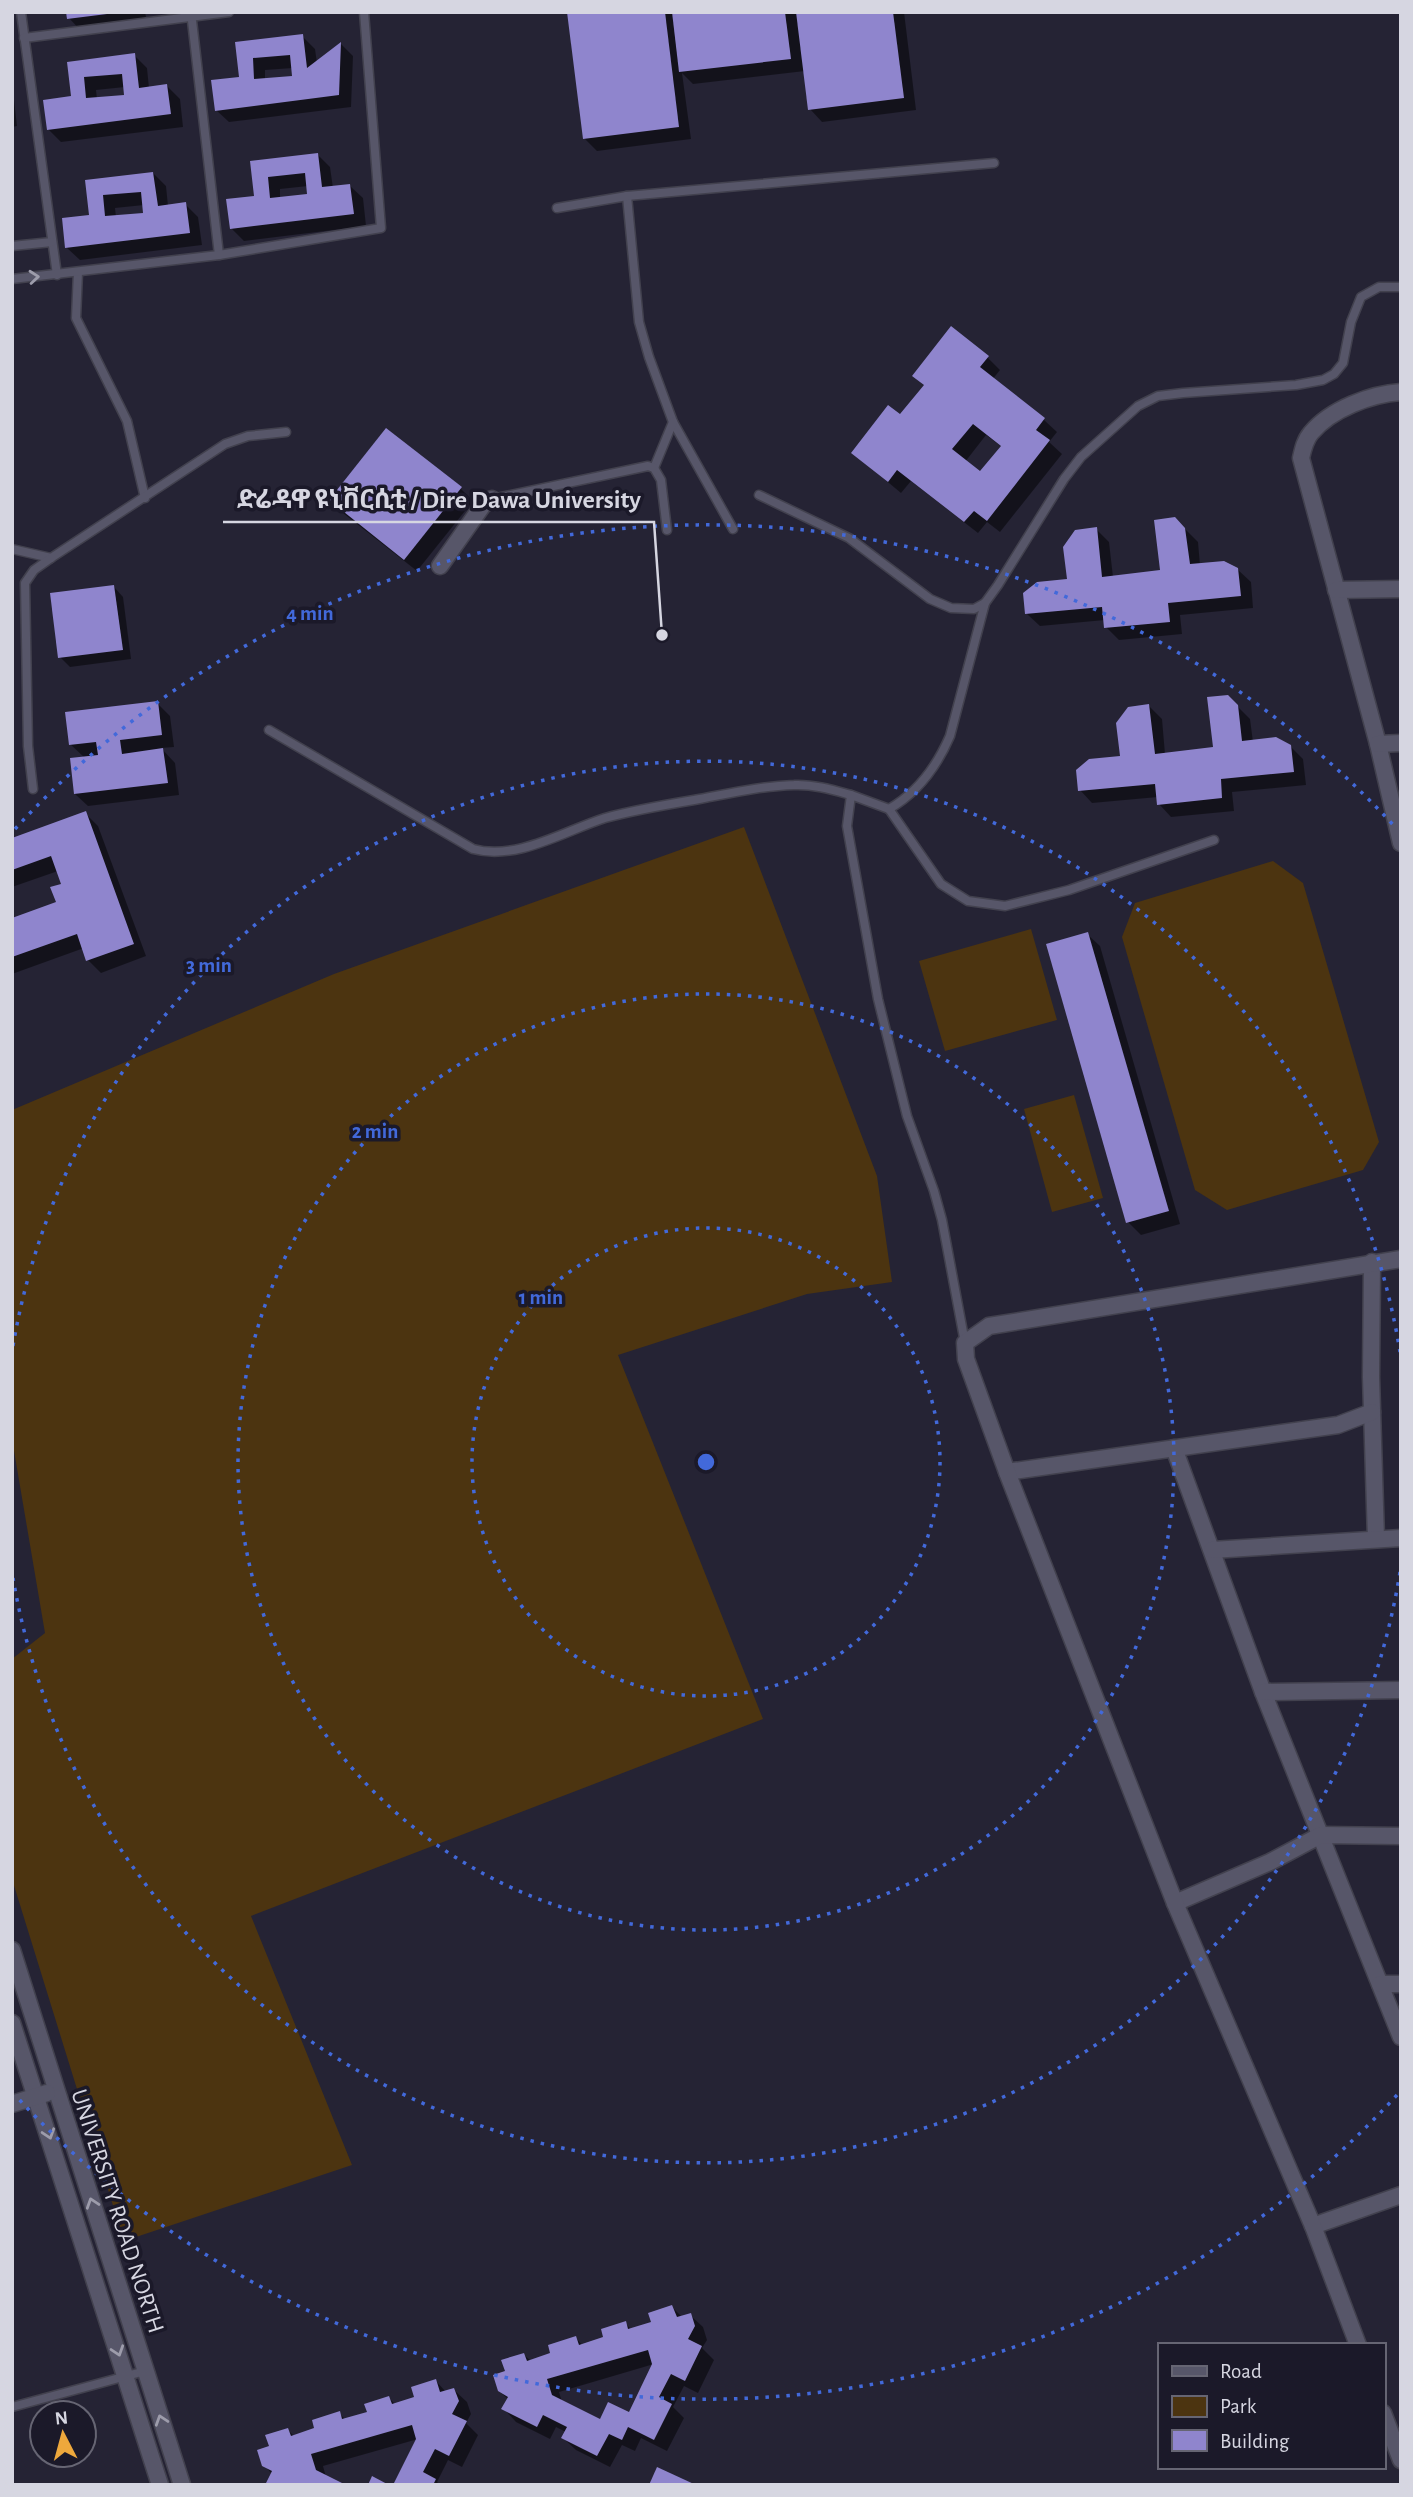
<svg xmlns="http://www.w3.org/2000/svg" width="1413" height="2497" font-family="'Alegreya Sans','Noto Sans Ethiopic',sans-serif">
  <rect width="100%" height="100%" fill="#252334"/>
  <g fill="#4c3410">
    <polygon points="744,827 877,1176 892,1282 807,1294 618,1355 763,1719 251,1916 352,2165 124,2241 12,1879 12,1659 45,1633 12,1439 12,1110 334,974"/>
    <polygon points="1273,861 1303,883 1379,1142 1363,1170 1227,1210 1195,1190 1122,937 1135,903"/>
    <polygon points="1031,929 1057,1020 945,1051 919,961"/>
    <polygon points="1074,1095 1103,1198 1052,1212 1024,1109"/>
  </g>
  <g fill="#0007" fill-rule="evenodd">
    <polygon points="68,12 145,12 147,22 81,31 69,18"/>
    <polygon points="569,12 904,12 916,110 822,122 810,109 805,71 693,84 682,73 691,139 597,151 584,138"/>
    <path d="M302,36l13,13 2,14 24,-19 12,12 -2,51 -122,15 -13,-12 25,-31 -4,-35zM293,68l1,9 -29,3v-10z"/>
    <path d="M134,55l13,13 2,20 18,-2 13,13 3,28 -122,15 -13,-13 25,-31 -4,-35zM125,87l1,10 -29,2 -1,-9z"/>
    <polygon points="12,83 17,126 12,127"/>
    <path d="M318,155l12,12 3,21 17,-2 13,12 3,28 -122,15 -12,-12 24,-32 -4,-34zM308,186l1,10 -29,2v-9z"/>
    <path d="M153,173l13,13 2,20 17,-2 13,13 4,28 -122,15 -13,-12 24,-32 -4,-34zM144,205v10l-28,2 -1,-9z"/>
    <path d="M987,357l13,13 -8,10 52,40 13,12 -8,10 13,12 -62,78 -13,-10 -9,11 -67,-52 -10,12 -48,-40 48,-37 24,-30 -11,-10zM986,435l16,12 -21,27 -16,-12z"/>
    <polygon points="460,488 473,501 417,571 343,513 331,500"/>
    <polygon points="1175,519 1198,542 1200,565 1237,569 1251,582 1253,608 1180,615 1182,634 1119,640 1106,627 1105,620 1040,626 1027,614 1069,580 1096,529 1109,542 1113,577 1162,572"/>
    <polygon points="114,587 123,597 131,659 70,667 60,657"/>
    <polygon points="1227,696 1250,719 1253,742 1290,746 1303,759 1306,785 1232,792 1234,811 1171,817 1159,804 1158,797 1092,803 1080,790 1121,757 1149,706 1162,719 1165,754 1215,749"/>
    <polygon points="157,703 170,716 174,747 161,748 175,763 179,795 88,806 75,794 85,758 70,744"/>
    <polygon points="85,813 98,826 146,956 101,973 88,960 84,948 12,974 12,920 58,904 63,885 58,871 12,887 12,840"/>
    <polygon points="1087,934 1100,946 1180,1224 1141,1235 1128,1222"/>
    <path d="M672,2307l10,10 8,-2 13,12 4,13 -5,8 12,12 -16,33 -14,-7 -11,21 11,11 -17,33 -26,-13 -6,13 -13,-6 -12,22 -34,-17 -13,-12 3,-6 -10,-5 -6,12 -34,-17 -12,-13 4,-10 -9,-8 8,-19 17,-17 7,6 22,-6 23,-17 6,7 23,-7 20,-15 7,7 21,-7zM654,2364l-25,50 -29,7 -38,-19 -3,-10z"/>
    <polygon points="436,2381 446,2392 454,2390 467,2402 471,2414 466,2423 478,2435 462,2467 448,2460 437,2482 440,2485 395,2485 418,2439 323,2466 326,2477 272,2474 264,2465 271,2447 288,2430 294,2436 316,2429 339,2413 346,2420 369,2413 389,2398 396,2405 417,2398"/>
  </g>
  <g fill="#8f85cd" fill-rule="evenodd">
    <polygon points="66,12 107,12 107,14 67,19"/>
    <polygon points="567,12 665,12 679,127 583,139"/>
    <polygon points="672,12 785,12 791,59 679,72"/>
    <polygon points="796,12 893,12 904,98 808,110"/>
    <path d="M303,34l4,34 34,-26 -2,53 -124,16 -4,-31 28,-3 -4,-35zM290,55l2,21 -38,3 -1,-21z"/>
    <path d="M135,53l4,35 28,-4 4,30 -124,16 -4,-30 28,-4 -4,-34zM122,74l2,21 -38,3 -2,-21z"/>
    <path d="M318,153l4,34 28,-3 4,30 -124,15 -4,-30 28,-3 -4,-35zM305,173l2,21 -37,4 -2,-21z"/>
    <path d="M153,172l5,34 28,-4 4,31 -125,15 -3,-30 27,-3 -4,-35zM141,192l2,21 -38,3 -2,-21z"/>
    <path d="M951,326l38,30 -9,11 65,51 -9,12 14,10 -63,81 -13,-10 -10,11 -67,-52 -9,12 -37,-29 37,-48 12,9 24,-29 -12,-9zM973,424l28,22 -21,25 -28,-22z"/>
    <polygon points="386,428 462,487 404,560 329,500"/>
    <polygon points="1175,517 1185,528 1190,564 1224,561 1238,568 1241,596 1168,603 1170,622 1104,628 1102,607 1025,614 1023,593 1037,582 1067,579 1063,547 1075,530 1097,527 1102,577 1160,570 1154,520"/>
    <polygon points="114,585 123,650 58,658 50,593"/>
    <polygon points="1228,695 1238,705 1242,741 1276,737 1291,745 1294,772 1221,779 1222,798 1157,805 1155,784 1078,791 1076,770 1089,759 1120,756 1116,723 1128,707 1149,704 1155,754 1213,747 1207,697"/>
    <polygon points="158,701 162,735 120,740 122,754 163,748 168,783 74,794 70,758 98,755 96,742 69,745 65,712"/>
    <polygon points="86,811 134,944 86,961 77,934 12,957 12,918 56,902 50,887 61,884 51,856 12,870 12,838"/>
    <polygon points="1088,932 1169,1211 1126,1223 1046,944"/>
    <path d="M672,2305l5,12 14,-4 4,13 -7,13 14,7 -17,35 -14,-7 -12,23 13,7 -18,36 -26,-13 -6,13 -13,-6 -12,22 -36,-18 6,-11 -24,-12 -6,12 -36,-18 7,-12 -10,-6 -5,-16 12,-4 -4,-11 23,-7 3,8 23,-8 -2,-8 28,-9 3,9 24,-8 -2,-8 25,-8 2,8 23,-7 -3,-9zM648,2350l4,14 -23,48 -21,-10 -8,17 -48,-24 -5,-16z"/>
    <polygon points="436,2379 440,2392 454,2388 459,2401 452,2414 467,2421 449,2456 435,2449 423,2472 436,2479 433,2485 393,2485 416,2439 412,2425 311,2454 316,2470 346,2485 265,2485 272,2471 262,2466 257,2450 269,2446 265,2435 288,2428 291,2436 314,2428 312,2420 340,2411 342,2419 367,2412 364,2404 389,2396 392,2404 414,2397 411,2387"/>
    <polygon points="657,2467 696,2485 649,2485"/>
    <polygon points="372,2476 389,2485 368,2485"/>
  </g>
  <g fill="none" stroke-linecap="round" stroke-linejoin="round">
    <g stroke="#42414e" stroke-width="11">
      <g id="lane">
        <polyline points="21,12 57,275"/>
        <polyline points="191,12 219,255"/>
        <polyline points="24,38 229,12"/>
        <polyline points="627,196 639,322 649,357 673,422 733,529"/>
        <polyline points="557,208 627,196 994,163"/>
        <polyline points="12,246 52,242"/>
        <polyline points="78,272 76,318 127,421 145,498"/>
        <polyline points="12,279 219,255 381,228 364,12"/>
        <polyline points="654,468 673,422"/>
        <polyline points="759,495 849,538 930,599 951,608 974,609 985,603 998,585 1064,479 1081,457 1138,406 1158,396 1183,393 1296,385 1323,380 1334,374 1343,363 1351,322 1361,297 1379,287 1401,287"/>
        <polyline points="492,499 648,466 654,468 661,480 667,530"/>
        <polyline points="12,549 51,558"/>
        <path d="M269,730l204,119c44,12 91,-18 132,-31 29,-8 59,-13 89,-18 33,-6 66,-14 100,-15 19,-1 39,5 57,10"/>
        <polyline points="33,789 28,746 25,583 34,570 51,558 225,444 248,436 286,432"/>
        <polyline points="889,809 941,884 968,901 1005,906 1069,890 1214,840"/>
        <path d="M965,1343l-23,-123 -8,-29 -27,-75 -29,-117 -31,-173 4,-31 38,14c28,-16 48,-43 61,-73l35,-133"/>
        <polyline points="12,2407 145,2371"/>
      </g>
    </g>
    <g stroke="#42414e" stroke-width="19">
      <g id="street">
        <path d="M1401,392c-30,2 -70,17 -90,41 -6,7 -8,16 -10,25l77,286 23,99"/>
        <polyline points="440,566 483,505 492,499"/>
        <polyline points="1336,590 1401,589"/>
        <polyline points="1378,744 1401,743"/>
        <polyline points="1372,1262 1371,1377 1376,1539"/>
        <polyline points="1174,1448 1263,1692 1401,2037"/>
        <polyline points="1007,1472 1338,1425 1372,1412"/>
        <polyline points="1212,1550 1401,1538"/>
        <polyline points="1263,1692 1401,1690"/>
        <polyline points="1175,1903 1270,1862 1321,1835 1401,1836"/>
        <polyline points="12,1950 182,2485"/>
        <polyline points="1380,1984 1401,1984"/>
        <polyline points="12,2023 160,2485"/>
        <polyline points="12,2104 47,2093"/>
        <polyline points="1313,2226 1401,2195"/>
        <polyline points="1358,2345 1313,2226 1175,1903 1007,1472 966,1359 965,1343 989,1326 1401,1259"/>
        <polyline points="1383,2413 1401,2460"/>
      </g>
    </g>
    <use href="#lane" stroke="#575669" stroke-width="8"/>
    <use href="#street" stroke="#575669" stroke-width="16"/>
  </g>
  <defs><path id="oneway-chevron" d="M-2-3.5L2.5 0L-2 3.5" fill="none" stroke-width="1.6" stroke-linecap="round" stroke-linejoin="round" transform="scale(1.75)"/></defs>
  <g stroke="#9d9cab">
    <use href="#oneway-chevron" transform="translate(34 277) rotate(-5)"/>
    <use href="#oneway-chevron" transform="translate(49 2134) rotate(72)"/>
    <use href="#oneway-chevron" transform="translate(92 2203) rotate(-108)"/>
    <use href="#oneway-chevron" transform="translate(118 2351) rotate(72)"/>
    <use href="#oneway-chevron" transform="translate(161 2420) rotate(-108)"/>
  </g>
  <g fill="none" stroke="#4269da" stroke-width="3.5" stroke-dasharray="3.5 7">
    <circle cx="706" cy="1462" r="234"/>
    <circle cx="706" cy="1462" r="468"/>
    <path d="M1400 1572A703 703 0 0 1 13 1578M13 1346A703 703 0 0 1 1400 1352"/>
    <path d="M1397 2095A937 937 0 0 1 15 2095M15 829A937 937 0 0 1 1397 829"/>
  </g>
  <g text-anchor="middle" stroke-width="7" stroke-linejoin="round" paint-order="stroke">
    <g font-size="24" fill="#d6d6e1" stroke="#1b1929">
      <text transform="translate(118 2211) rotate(72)" y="8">UNIVERSITY ROAD NORTH</text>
    </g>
  </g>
  <circle cx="706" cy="1462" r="10" fill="#4269da" stroke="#1b1929" stroke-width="3.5"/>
  <g font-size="21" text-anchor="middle" font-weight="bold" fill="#4269da" stroke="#1b1929" stroke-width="7" stroke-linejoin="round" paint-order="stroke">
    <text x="310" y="620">4 min</text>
    <text x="209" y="972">3 min</text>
    <text x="375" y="1138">2 min</text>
    <text x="541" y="1304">1 min</text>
  </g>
  <path fill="none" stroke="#d6d6e1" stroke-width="2.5" d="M662 635L654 522H223"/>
  <circle fill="#d6d6e1" stroke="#1b1929" stroke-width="2.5" cx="662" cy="635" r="7"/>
  <g font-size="26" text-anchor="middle" font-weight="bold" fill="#d6d6e1" stroke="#1b1929" stroke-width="7" stroke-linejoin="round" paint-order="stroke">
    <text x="439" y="508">ድሬዳዋ ዩኒቨርሲቲ / Dire Dawa University</text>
  </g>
  <rect width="1413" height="2497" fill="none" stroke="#d6d6e1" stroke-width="28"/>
  <rect x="1158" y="2343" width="228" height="126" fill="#1b1929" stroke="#666573" stroke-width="2"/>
  <rect x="1172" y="2366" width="35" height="10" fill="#575669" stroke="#666573" stroke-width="2"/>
  <text x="1220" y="2378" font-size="21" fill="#d6d6e1">Road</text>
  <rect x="1172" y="2396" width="35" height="21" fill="#4c3410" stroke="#666573" stroke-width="2"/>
  <text x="1220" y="2413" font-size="21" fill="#d6d6e1">Park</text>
  <rect x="1172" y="2430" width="35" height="21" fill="#8f85cd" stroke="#666573" stroke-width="2"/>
  <text x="1220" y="2448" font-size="21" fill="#d6d6e1">Building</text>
  <g transform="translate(63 2434) rotate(354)"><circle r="33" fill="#1b1929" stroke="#666573" stroke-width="2"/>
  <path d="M0-5L12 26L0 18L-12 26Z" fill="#eea83c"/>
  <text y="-10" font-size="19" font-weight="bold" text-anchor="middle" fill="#d6d6e1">N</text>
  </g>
</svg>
